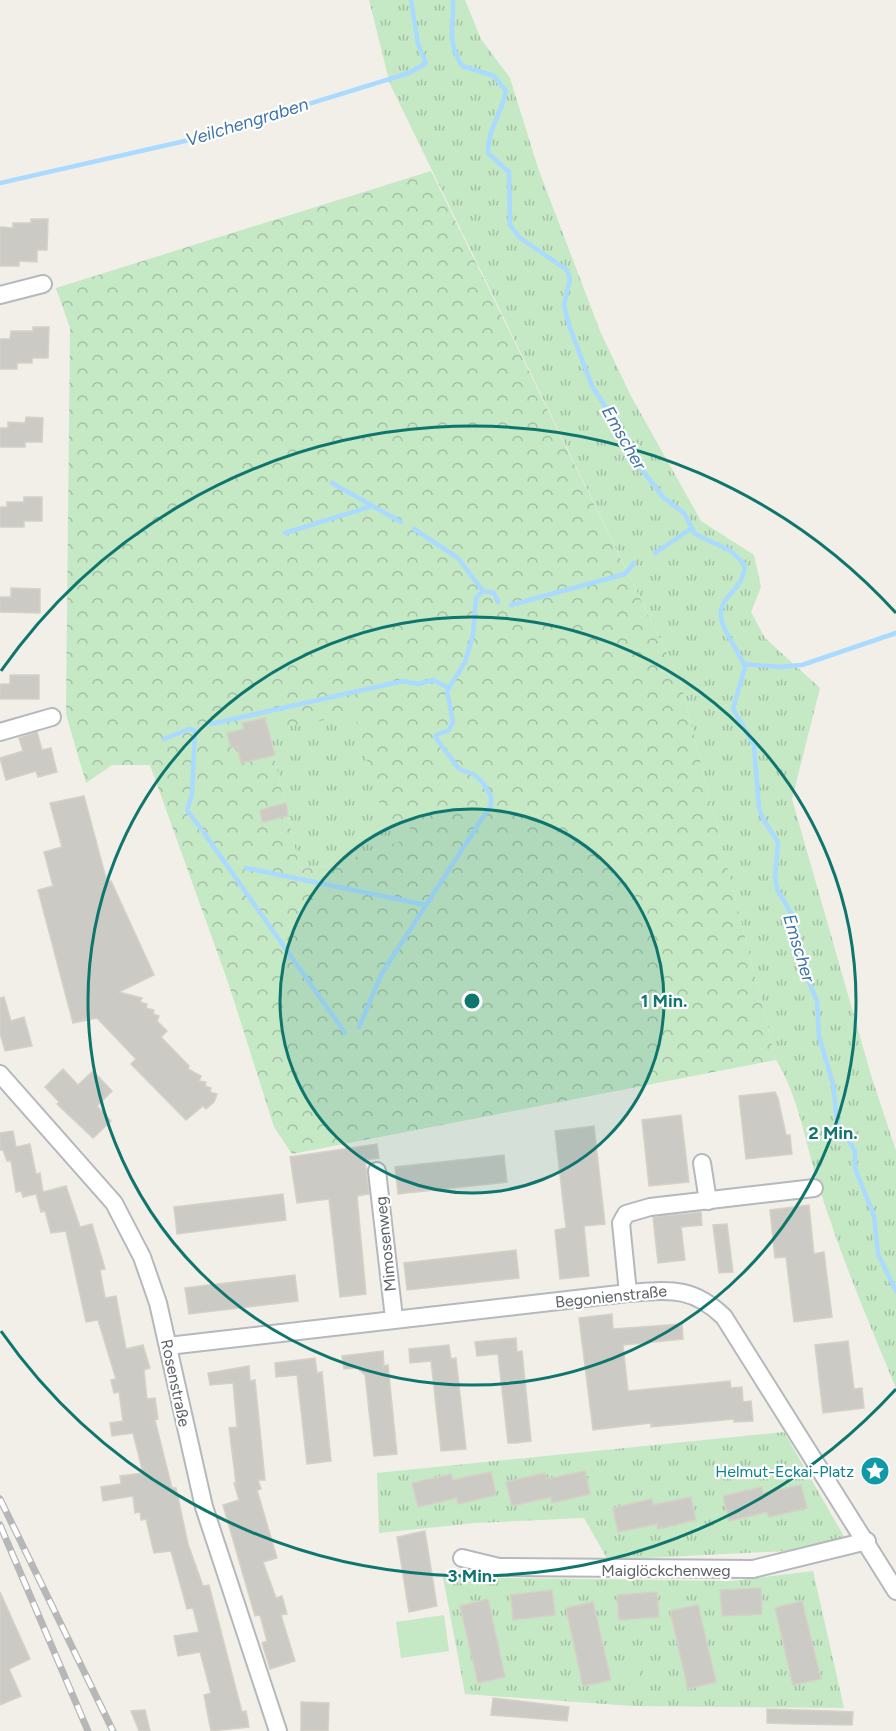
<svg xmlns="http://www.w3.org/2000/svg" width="896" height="1731" font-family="Figtree,sans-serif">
  <defs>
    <pattern id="grass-tufts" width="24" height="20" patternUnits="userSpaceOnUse" patternTransform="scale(1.5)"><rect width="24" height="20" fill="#c5e8c5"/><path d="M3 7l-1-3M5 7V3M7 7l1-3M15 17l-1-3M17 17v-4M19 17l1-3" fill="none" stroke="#a3c0a4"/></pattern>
    <pattern id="forest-crowns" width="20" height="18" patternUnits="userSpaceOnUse" patternTransform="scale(1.5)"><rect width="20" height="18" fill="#c5e8c5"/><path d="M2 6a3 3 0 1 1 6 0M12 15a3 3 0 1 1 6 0" fill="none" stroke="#a3c0a4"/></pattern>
  </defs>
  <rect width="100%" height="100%" fill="#f1efe8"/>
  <g fill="url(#grass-tufts)">
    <path d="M369,0h96l16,39 29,39 28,90 62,163 31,65 70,125 53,34 7,32 -10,25 14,26 55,50 -28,111 79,276 25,76v237c-27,-65 -55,-131 -76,-198 -14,-43 -20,-91 -44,-130l-96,-380 -290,-596z"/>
    <polygon points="352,715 356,717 380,806 396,824 415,830 415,836 329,866 300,869 265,718"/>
    <polygon points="784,1432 846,1540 785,1551 608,1560 584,1518 475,1523 379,1533 377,1473"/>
    <polygon points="813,1571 844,1708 632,1706 465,1694 443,1577 732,1581"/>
  </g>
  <path fill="url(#forest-crowns)" fill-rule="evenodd" d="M431,171l249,509 96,380 -484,94 -18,-27 -45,-142 -79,-220h-38l-26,18 -20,-69 4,-386 -14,-40zM352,715l3,2 25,89 16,18 18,6 1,6 -86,30 -29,3 -35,-151h3l13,10z"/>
  <g fill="#c5e8c5">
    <polygon points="444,1615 449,1651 401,1658 396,1622"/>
    <polygon points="636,1657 643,1690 628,1694 621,1661"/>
  </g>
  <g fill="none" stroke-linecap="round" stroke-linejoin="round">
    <g stroke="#aadaff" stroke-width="4.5">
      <path d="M453,0c1,27 -7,39 9,66l32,10 12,15c-4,23 -19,39 -18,62l21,19 1,53 10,13 47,32 3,9 -6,26 5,20 23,61 22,34 11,28 39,50 20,15 11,21 36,17 13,13c4,23 -27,33 -23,53 3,18 18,33 24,50l-12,42 21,36 5,63 4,11 15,23 -3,35 2,12 18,31 8,48 14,33 2,35 14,48 4,37 18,30v17l19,48 4,38 18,37"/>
      <polyline points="0,183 198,138 409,73 426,63 418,44 411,0"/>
      <polyline points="332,483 401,522"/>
      <polyline points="414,529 458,558 483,591"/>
      <polyline points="285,533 372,506"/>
      <polyline points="655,553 692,528"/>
      <polyline points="511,605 625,574 634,563"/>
      <polyline points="744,664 780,667 802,665 896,633"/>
      <polyline points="211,724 403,681 418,684 433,680 449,688"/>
      <polyline points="164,739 189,729 195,731 192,795 187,810 201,829"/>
      <polyline points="204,833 345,1033"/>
      <polyline points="246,868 426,905"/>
      <polyline points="359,1027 382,973 491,805 491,796 483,783 475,775 459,769 436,738 436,735 449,730 453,722 447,691 465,662 473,635 476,598 483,591 494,593 498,602"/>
    </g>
  </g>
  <g fill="#cccac5" stroke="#d6d1c6" stroke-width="1.5">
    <polygon points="31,219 48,219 47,250 37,250 37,262 19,261 19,266 0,266 0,227 13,228 13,223 31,223"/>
    <polygon points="33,327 49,327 48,358 32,358 32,363 17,363 17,369 0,369 0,339 10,339 11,331 33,331"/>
    <polygon points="26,417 43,418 42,442 25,442 25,447 0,447 0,428 8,428 8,422 25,423"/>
    <polygon points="24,497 42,497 42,521 24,521 24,527 0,527 0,507 7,507 7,502 24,502"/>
    <polygon points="11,588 40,589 40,613 0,612 0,597 11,597"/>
    <polygon points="10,675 39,675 39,699 0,699 0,684 10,684"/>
    <polygon points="265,718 275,755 241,763 237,747 231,748 227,733 244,729 242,723"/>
    <polygon points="37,732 42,750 51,748 57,772 38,777 36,771 6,780 0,758 23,751 19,738"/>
    <polygon points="84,796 107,882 111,881 154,975 119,992 142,998 140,1002 147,1004 146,1008 154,1010 153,1014 159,1016 157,1021 167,1031 161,1037 189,1066 188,1069 201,1076 199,1081 206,1082 205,1086 211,1088 210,1092 217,1094 214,1102 206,1109 203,1106 186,1120 131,1064 136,1059 97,1018 73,1023 38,890 53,886 44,852 62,847 50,803"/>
    <polygon points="286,803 288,816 262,822 260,810"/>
    <polygon points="4,997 11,1021 24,1017 32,1046 5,1051 0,1033 0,998"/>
    <polygon points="63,1069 78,1085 93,1071 112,1091 97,1106 111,1121 93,1138 57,1104 59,1102 45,1087"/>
    <polygon points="775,1092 778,1098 786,1135 790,1135 792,1154 746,1159 739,1096"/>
    <polygon points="681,1115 689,1182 649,1186 642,1120"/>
    <polygon points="594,1126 605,1224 584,1226 589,1276 560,1279 555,1230 566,1228 555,1131"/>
    <polygon points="13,1131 16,1147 30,1144 36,1174 40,1173 43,1192 66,1186 80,1227 92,1224 105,1269 100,1270 105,1298 116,1296 126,1349 143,1345 150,1368 144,1370 147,1399 155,1398 158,1419 155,1420 172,1488 176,1488 188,1544 203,1586 209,1585 242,1712 246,1711 249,1727 211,1731 204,1695 211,1693 200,1652 178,1656 174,1636 199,1632 193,1608 187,1609 171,1551 154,1553 146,1519 141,1520 140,1512 135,1513 133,1496 103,1501 101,1487 121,1484 120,1476 143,1473 133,1433 112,1436 110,1423 123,1421 119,1392 114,1393 111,1380 116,1379 98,1320 86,1322 66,1231 51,1233 45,1211 41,1212 36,1194 23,1197 21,1191 16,1192 11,1161 7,1161 3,1150 0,1150 0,1133"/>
    <polygon points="377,1144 379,1158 365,1160 369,1194 357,1196 366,1294 340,1297 329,1199 297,1203 290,1157"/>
    <polygon points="504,1155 507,1182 398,1194 395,1167"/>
    <polygon points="283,1194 286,1220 177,1234 174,1207"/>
    <polygon points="809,1205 814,1254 824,1252 832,1317 794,1322 786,1257 775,1258 770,1210"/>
    <polygon points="701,1212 702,1225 681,1227 685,1260 658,1263 653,1217"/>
    <polygon points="727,1224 733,1272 719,1273 713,1225"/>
    <polygon points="516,1250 519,1278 407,1290 404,1263"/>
    <polygon points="295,1275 298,1301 189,1314 185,1288"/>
    <polygon points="612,1314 613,1329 682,1324 683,1339 623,1345 628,1391 730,1381 731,1388 742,1387 743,1402 751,1401 753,1421 734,1422 734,1419 651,1427 651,1423 593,1430 579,1318"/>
    <polygon points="516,1338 517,1352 522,1351 531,1441 516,1443 508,1443 498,1354 477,1356 475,1342"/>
    <polygon points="848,1341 854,1389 862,1388 864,1408 823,1413 815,1345"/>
    <polygon points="449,1345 451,1359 456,1358 466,1449 441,1451 431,1361 410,1363 409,1349"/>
    <polygon points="383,1351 384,1366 388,1365 397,1454 374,1456 365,1375 357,1368 344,1369 342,1356"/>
    <polygon points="315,1358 317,1373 322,1372 331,1461 307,1464 297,1375 276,1377 275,1363"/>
    <polygon points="249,1366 250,1381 255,1380 265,1480 258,1480 261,1489 257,1490 277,1558 263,1562 276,1598 282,1596 287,1614 281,1615 295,1661 270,1669 262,1643 267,1641 260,1615 255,1616 223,1505 239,1500 234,1483 236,1483 229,1428 237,1427 233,1383 210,1385 208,1373"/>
    <polygon points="585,1471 590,1494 552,1503 551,1497 512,1506 506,1482 545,1473 547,1479"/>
    <polygon points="491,1472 496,1495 458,1504 457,1498 418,1507 412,1483 451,1474 453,1480"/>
    <polygon points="801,1485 807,1508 769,1517 767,1512 729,1521 723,1496 762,1487 763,1493"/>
    <polygon points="691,1497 696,1520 658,1529 657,1524 618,1532 613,1508 652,1499 653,1505"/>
    <polygon points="425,1531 437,1606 409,1612 397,1537"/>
    <polygon points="761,1588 762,1614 722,1616 720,1590"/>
    <polygon points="552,1590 555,1615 513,1620 511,1595"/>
    <polygon points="0,1592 30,1659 9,1669 21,1696 0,1705"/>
    <polygon points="657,1592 659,1617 619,1620 617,1595"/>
    <polygon points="488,1599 505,1677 478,1683 460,1606"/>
    <polygon points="802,1601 821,1679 793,1685 775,1608"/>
    <polygon points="593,1602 611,1680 583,1686 566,1608"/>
    <polygon points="698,1605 716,1682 688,1689 670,1611"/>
    <polygon points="493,1698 569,1707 567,1721 491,1715"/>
    <polygon points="301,1702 329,1703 328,1731 301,1731"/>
    <polygon points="767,1709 832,1711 853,1712 852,1725 796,1724 767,1723"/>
    <polygon points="145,1710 150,1731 139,1731 131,1711"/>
  </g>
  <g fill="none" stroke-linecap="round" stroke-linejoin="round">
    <g stroke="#b5b8bc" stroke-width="20">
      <g id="street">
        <polyline points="0,295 43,284"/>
        <polyline points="0,732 52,717"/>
        <polyline points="0,1074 114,1203 142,1257 158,1303 204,1507 278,1731"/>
        <polyline points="702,1163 708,1201"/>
        <polyline points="377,1171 394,1318"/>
        <polyline points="628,1293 621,1223 626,1214 650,1207 814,1188"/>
        <path d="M168,1346l460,-53c42,-3 64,-7 96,24l172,274"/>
        <polyline points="462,1558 499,1567 753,1569 867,1541"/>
      </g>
    </g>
    <use href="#street" stroke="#fff" stroke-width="16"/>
    <g stroke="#b6b7b8" stroke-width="7">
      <g id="rail">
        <polyline points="0,1499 113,1731"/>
        <polyline points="0,1525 88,1731"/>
      </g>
    </g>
    <use href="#rail" stroke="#fff" stroke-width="4.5" stroke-dasharray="14" stroke-linecap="butt"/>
  </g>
  <circle cx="472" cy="1001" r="192" fill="#0f766e" fill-opacity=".12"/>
  <g fill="none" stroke="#0f766e" stroke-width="3">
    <circle cx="472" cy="1001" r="192"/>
    <circle cx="472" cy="1001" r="384"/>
    <path d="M896 1389A575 575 0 0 1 1 1331M1 671A575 575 0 0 1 896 613"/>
  </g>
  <defs>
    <g id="sight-disc" transform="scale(1.5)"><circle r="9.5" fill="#0f9aa8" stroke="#fff"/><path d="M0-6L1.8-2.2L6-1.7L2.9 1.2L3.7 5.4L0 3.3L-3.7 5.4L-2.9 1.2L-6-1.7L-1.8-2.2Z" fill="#fff"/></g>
  </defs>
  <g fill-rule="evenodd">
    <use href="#sight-disc" x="875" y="1471"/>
  </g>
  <g text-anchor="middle" stroke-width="4.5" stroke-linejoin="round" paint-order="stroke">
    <g font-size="16" fill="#5f6368" stroke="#fff">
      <text transform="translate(385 1244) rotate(-96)" y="6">Mimosenweg</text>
      <text transform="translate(611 1296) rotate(-6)" y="6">Begonienstraße</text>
      <text transform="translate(176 1383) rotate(78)" y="6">Rosenstraße</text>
      <text x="666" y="1576">Maiglöckchenweg</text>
    </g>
    <g font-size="16" fill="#0d838f" stroke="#fff" text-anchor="end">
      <text x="854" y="1477">Helmut-Eckai-Platz</text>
    </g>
    <g font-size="18" font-style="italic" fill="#4174aa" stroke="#fff">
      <text transform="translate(247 122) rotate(-17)" y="6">Veilchengraben</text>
      <text transform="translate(624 438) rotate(60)" y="6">Emscher</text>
      <text transform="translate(799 948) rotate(73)" y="6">Emscher</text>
    </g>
  </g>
  <circle cx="472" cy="1001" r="9" fill="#0f766e" stroke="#fff" stroke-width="3"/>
  <g font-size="18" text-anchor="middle" font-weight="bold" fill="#0f766e" stroke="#fff" stroke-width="4.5" stroke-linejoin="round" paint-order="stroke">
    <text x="664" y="1007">1 Min.</text>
    <text x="833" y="1139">2 Min.</text>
    <text x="472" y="1582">3 Min.</text>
  </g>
</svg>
